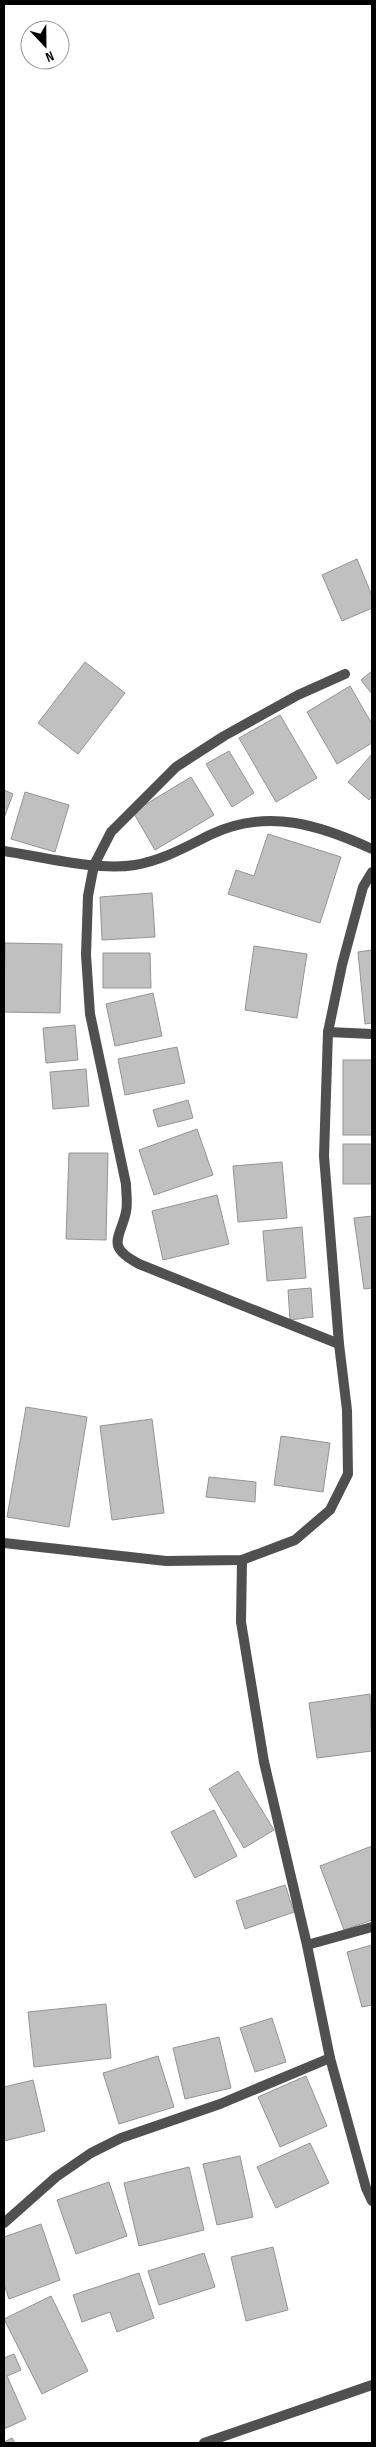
<svg xmlns="http://www.w3.org/2000/svg" width="376" height="2447" font-family="'Sofia Sans Condensed',sans-serif">
  <rect width="100%" height="100%" fill="#fff"/>
  <g fill="#c0c0c0" stroke="#949494">
    <polygon points="357,559 372,596 372,608 342,621 322,575"/>
    <polygon points="85,662 125,693 78,754 38,723"/>
    <polygon points="372,671 372,694 361,680"/>
    <polygon points="350,686 372,724 372,743 337,764 307,712"/>
    <polygon points="280,715 317,778 276,802 239,738"/>
    <polygon points="229,751 254,793 232,807 206,764"/>
    <polygon points="372,754 372,796 369,800 348,782"/>
    <polygon points="191,777 214,815 155,850 133,812"/>
    <polygon points="4,790 13,794 4,818"/>
    <polygon points="25,792 69,805 55,852 11,839"/>
    <polygon points="268,834 341,857 320,923 228,894 236,870 254,876"/>
    <polygon points="152,893 155,937 102,940 100,897"/>
    <polygon points="5,943 62,944 60,1013 4,1012"/>
    <polygon points="254,946 307,954 297,1018 245,1010"/>
    <polygon points="372,950 372,1023 365,1024 358,952"/>
    <polygon points="103,953 150,953 151,988 103,988"/>
    <polygon points="153,993 162,1036 115,1046 106,1004"/>
    <polygon points="75,1025 78,1060 46,1063 43,1028"/>
    <polygon points="177,1047 185,1083 125,1095 118,1059"/>
    <rect x="343" y="1060" width="29" height="75"/>
    <polygon points="86,1069 89,1106 53,1109 50,1072"/>
    <polygon points="188,1100 193,1118 158,1127 153,1110"/>
    <polygon points="197,1129 213,1175 154,1195 139,1150"/>
    <rect x="343" y="1144" width="29" height="40"/>
    <polygon points="69,1153 108,1153 106,1240 66,1239"/>
    <polygon points="282,1162 287,1218 238,1222 233,1166"/>
    <polygon points="217,1195 229,1244 163,1260 152,1211"/>
    <polygon points="372,1216 372,1288 364,1289 354,1218"/>
    <polygon points="302,1227 306,1278 267,1281 263,1231"/>
    <polygon points="311,1288 313,1317 290,1320 288,1290"/>
    <polygon points="26,1407 87,1417 69,1527 7,1517"/>
    <polygon points="152,1419 164,1513 112,1520 100,1426"/>
    <polygon points="281,1436 330,1443 323,1492 274,1485"/>
    <polygon points="209,1477 256,1482 255,1502 206,1497"/>
    <polygon points="370,1694 372,1751 317,1758 309,1703"/>
    <polygon points="238,1771 274,1830 244,1848 209,1789"/>
    <polygon points="214,1810 237,1856 195,1878 171,1832"/>
    <polygon points="372,1846 372,1920 344,1930 320,1866"/>
    <polygon points="285,1885 294,1912 245,1929 236,1901"/>
    <polygon points="372,1945 372,2005 362,2007 347,1952"/>
    <polygon points="106,2004 111,2058 34,2067 28,2012"/>
    <polygon points="272,2018 286,2062 255,2072 240,2028"/>
    <polygon points="219,2037 231,2088 185,2099 173,2048"/>
    <polygon points="158,2056 174,2107 119,2124 103,2073"/>
    <polygon points="306,2076 327,2126 280,2147 258,2097"/>
    <polygon points="33,2080 45,2131 4,2141 4,2087"/>
    <polygon points="310,2143 329,2183 276,2208 257,2167"/>
    <polygon points="240,2156 253,2217 217,2225 203,2164"/>
    <polygon points="189,2167 204,2230 139,2246 124,2183"/>
    <polygon points="109,2182 127,2236 76,2254 57,2200"/>
    <polygon points="41,2224 60,2280 9,2299 4,2284 4,2237"/>
    <polygon points="273,2247 288,2310 246,2321 231,2257"/>
    <polygon points="204,2253 215,2287 159,2305 148,2271"/>
    <polygon points="139,2273 154,2318 117,2332 110,2312 82,2322 73,2295"/>
    <polygon points="51,2296 88,2371 42,2394 4,2319"/>
    <polygon points="14,2354 21,2370 7,2376 26,2419 4,2429 4,2358"/>
    <polygon points="12,2438 15,2443 4,2443 4,2442"/>
  </g>
  <g fill="none" stroke-linecap="round" stroke-linejoin="round">
    <g stroke="#505050" stroke-width="10">
      <path d="M4,851c40,6 92,20 131,14 29,-5 52,-19 77,-31 56,-26 108,-9 160,15"/>
      <polyline points="328,1032 372,1034"/>
      <path d="M339,1344l-200,-80c-34,-18 -19,-25 -13,-52 2,-9 0,-19 0,-28l-36,-170 -4,-59 2,-59 6,-31 17,-33 65,-65 48,-31 74,-41 47,-21"/>
      <polyline points="4,1543 166,1561 242,1560 295,1540 330,1510 348,1474 347,1410 339,1344 324,1156 328,1032 342,965 363,887 372,872"/>
      <polyline points="242,1560 241,1622 264,1762 307,1945 330,2058 366,2188 372,2201"/>
      <polyline points="307,1945 372,1927"/>
      <polyline points="4,2223 56,2177 91,2153 121,2138 220,2104 330,2058"/>
      <polyline points="204,2443 372,2385"/>
    </g>
  </g>
  <rect width="376" height="2447" fill="none" stroke="#000000" stroke-width="10"/>
  <g transform="translate(45 45) rotate(158)"><circle r="24" fill="#ffffff" stroke="#999999"/>
  <path d="M0-4L9 19L0 12L-9 19Z" fill="#000000"/>
  <text y="-8" font-size="14" font-weight="bold" text-anchor="middle" fill="#000000">N</text>
  </g>
</svg>
